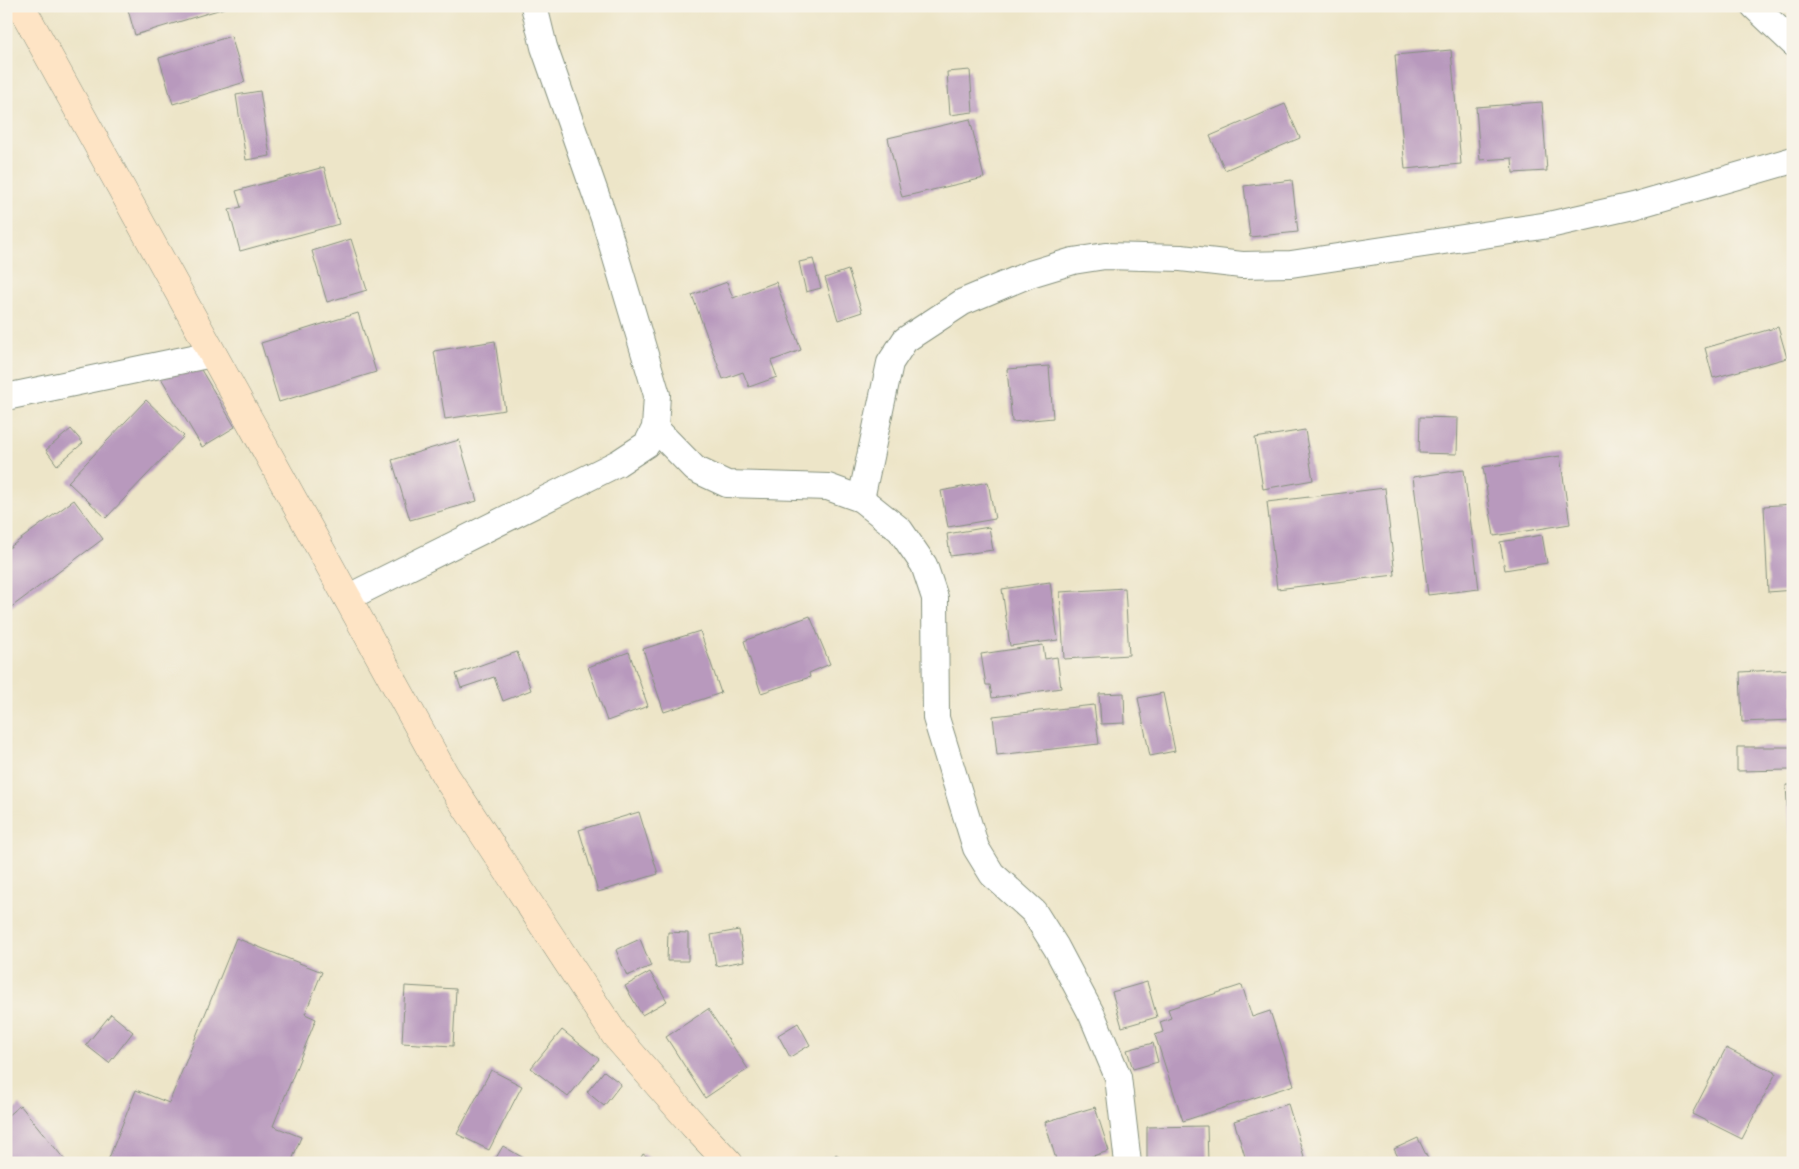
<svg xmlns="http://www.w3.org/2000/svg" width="1799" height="1169" font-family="'IM FELL DW Pica',serif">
  <rect width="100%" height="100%" fill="#f7f3e8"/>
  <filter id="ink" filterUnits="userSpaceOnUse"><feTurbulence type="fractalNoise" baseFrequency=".02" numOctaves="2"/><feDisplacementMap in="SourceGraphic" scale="10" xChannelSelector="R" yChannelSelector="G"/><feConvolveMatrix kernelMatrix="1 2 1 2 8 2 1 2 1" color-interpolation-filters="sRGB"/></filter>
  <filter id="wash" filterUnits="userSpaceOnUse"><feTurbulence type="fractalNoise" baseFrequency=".0096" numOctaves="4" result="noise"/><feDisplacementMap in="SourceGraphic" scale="20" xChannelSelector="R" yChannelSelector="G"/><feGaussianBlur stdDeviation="1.12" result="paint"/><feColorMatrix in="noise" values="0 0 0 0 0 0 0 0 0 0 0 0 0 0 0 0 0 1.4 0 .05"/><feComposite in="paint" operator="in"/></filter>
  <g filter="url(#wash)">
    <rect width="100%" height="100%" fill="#ede5c8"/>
    <g id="blocks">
      <g fill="#b899bd">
        <polygon points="127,6 228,6 228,7 135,35"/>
        <polygon points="231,36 245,82 173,104 159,58"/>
        <polygon points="1451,50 1461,164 1405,169 1395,55"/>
        <polygon points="970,70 973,112 950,115 947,72"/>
        <polygon points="260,91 270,156 246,160 236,95"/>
        <polygon points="1542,102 1547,171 1513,173 1512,158 1480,160 1476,107"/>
        <polygon points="1285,104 1300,138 1225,170 1210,136"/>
        <polygon points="970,119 984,178 902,197 888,138"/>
        <polygon points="324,167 339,224 240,251 229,210 241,207 236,191"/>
        <polygon points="1292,180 1298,232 1250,237 1244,186"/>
        <polygon points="351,239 367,290 327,302 312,251"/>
        <polygon points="813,259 821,288 806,292 799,262"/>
        <polygon points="848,270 862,312 838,320 825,278"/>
        <polygon points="727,282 733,298 776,282 801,350 771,361 777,377 749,387 743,372 723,379 692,295"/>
        <polygon points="358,313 376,372 279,402 261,343"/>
        <polygon points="1778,327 1787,358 1713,378 1705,348"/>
        <polygon points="495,341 505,410 445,419 434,351"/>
        <polygon points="194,358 235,427 202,447 161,378"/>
        <polygon points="1049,366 1053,418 1012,422 1007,369"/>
        <polygon points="146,400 184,436 106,518 68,482"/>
        <polygon points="1420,417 1458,418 1457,454 1419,453"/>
        <polygon points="71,429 83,443 57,465 46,450"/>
        <polygon points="1305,430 1313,480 1263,489 1255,438"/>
        <polygon points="459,440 477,501 410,520 392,460"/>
        <polygon points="1560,456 1570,524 1494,536 1483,467"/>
        <polygon points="1464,470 1479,589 1428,595 1413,477"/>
        <polygon points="988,482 995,519 948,527 941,491"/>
        <polygon points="1385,488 1395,575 1277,589 1267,502"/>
        <polygon points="74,500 103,539 6,611 6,550"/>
        <polygon points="1793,504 1793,590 1768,592 1764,506"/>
        <polygon points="989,527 993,550 950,556 947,534"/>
        <polygon points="1542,535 1547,563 1505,570 1500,542"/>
        <polygon points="1050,582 1058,640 1010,646 1002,589"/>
        <polygon points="1125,588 1129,655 1064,659 1060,592"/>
        <polygon points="810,616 830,664 809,673 810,677 761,693 744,641"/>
        <polygon points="700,631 721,693 664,712 643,649"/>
        <polygon points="1043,645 1045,659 1057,657 1061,688 992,698 990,685 986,685 981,654"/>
        <polygon points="517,652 531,690 503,701 494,677 461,688 456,674"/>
        <polygon points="629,652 648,706 607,721 588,667"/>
        <polygon points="1793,669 1793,720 1742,722 1740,672"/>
        <polygon points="1124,693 1125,723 1101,724 1099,694"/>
        <polygon points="1163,693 1175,751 1150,756 1138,698"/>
        <polygon points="1094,705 1099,744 997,755 993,716"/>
        <polygon points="1737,747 1791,747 1791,770 1737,771"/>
        <polygon points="1786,785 1793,785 1793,834 1789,834"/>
        <polygon points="639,812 658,874 598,892 579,830"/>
        <polygon points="739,930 744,961 716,966 711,935"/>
        <polygon points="668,932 688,933 688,961 667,961"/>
        <polygon points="236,938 322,972 305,1014 316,1019 273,1126 301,1137 291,1163 107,1163 136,1090 169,1103"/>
        <polygon points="640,939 651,966 627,976 616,950"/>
        <polygon points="650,972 667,1001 642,1015 625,986"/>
        <polygon points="1147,982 1157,1017 1122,1027 1112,992"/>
        <polygon points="1242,985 1252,1017 1270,1011 1294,1085 1183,1121 1155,1035 1163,1032 1160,1022 1171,1018 1168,1009"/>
        <polygon points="405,986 456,989 453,1046 402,1043"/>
        <polygon points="708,1009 748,1069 705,1098 666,1037"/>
        <polygon points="111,1014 133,1032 109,1063 86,1045"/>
        <polygon points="798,1023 810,1045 790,1057 778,1035"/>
        <polygon points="562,1030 599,1059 568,1097 531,1068"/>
        <polygon points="1153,1043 1158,1062 1133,1069 1127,1050"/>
        <polygon points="1726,1048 1776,1073 1742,1139 1692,1114"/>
        <polygon points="491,1070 522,1086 489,1150 457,1134"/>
        <polygon points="604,1071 621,1084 604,1106 587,1092"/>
        <polygon points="1288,1104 1306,1163 1247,1163 1234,1121"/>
        <polygon points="20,1105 65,1160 62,1163 6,1163 6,1117"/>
        <polygon points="1095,1107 1109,1151 1070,1163 1057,1163 1045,1122"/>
        <polygon points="1207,1126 1208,1163 1147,1163 1147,1127"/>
        <polygon points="1418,1138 1428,1159 1421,1163 1401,1163 1394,1149"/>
        <polygon points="503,1146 532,1163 493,1163"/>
        <polygon points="643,1154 658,1163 638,1163"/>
        <polygon points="836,1154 847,1163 829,1163"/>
      </g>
    </g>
  </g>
  <g filter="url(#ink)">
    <use href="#blocks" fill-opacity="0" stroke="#86917e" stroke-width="1"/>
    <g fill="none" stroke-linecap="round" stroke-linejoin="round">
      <g stroke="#86917e" stroke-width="28">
        <g id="street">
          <polyline points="1754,6 1793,43"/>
          <polyline points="6,397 212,354"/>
          <polyline points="655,428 695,469 727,484 828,487 861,499 900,530 924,565 935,598 936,718 976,848 992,874 1034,912 1056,947 1092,1015 1118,1077 1128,1163"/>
          <polyline points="861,499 890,363 905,340 963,302 1030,274 1073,261 1105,256 1181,258 1242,265 1291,264 1549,225 1633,206 1793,160"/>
          <polyline points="347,598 618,463 647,444 655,428 657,395 605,221 544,47 534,6"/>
        </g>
      </g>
      <g stroke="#86917e" stroke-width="29">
        <polyline id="secondary" points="21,6 445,775 615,1035 695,1127 729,1163"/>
      </g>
      <use href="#street" stroke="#fff" stroke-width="26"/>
      <use href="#secondary" stroke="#fee4c5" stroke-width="28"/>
    </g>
  </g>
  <rect width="1799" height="1169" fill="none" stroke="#f7f3e8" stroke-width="25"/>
</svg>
